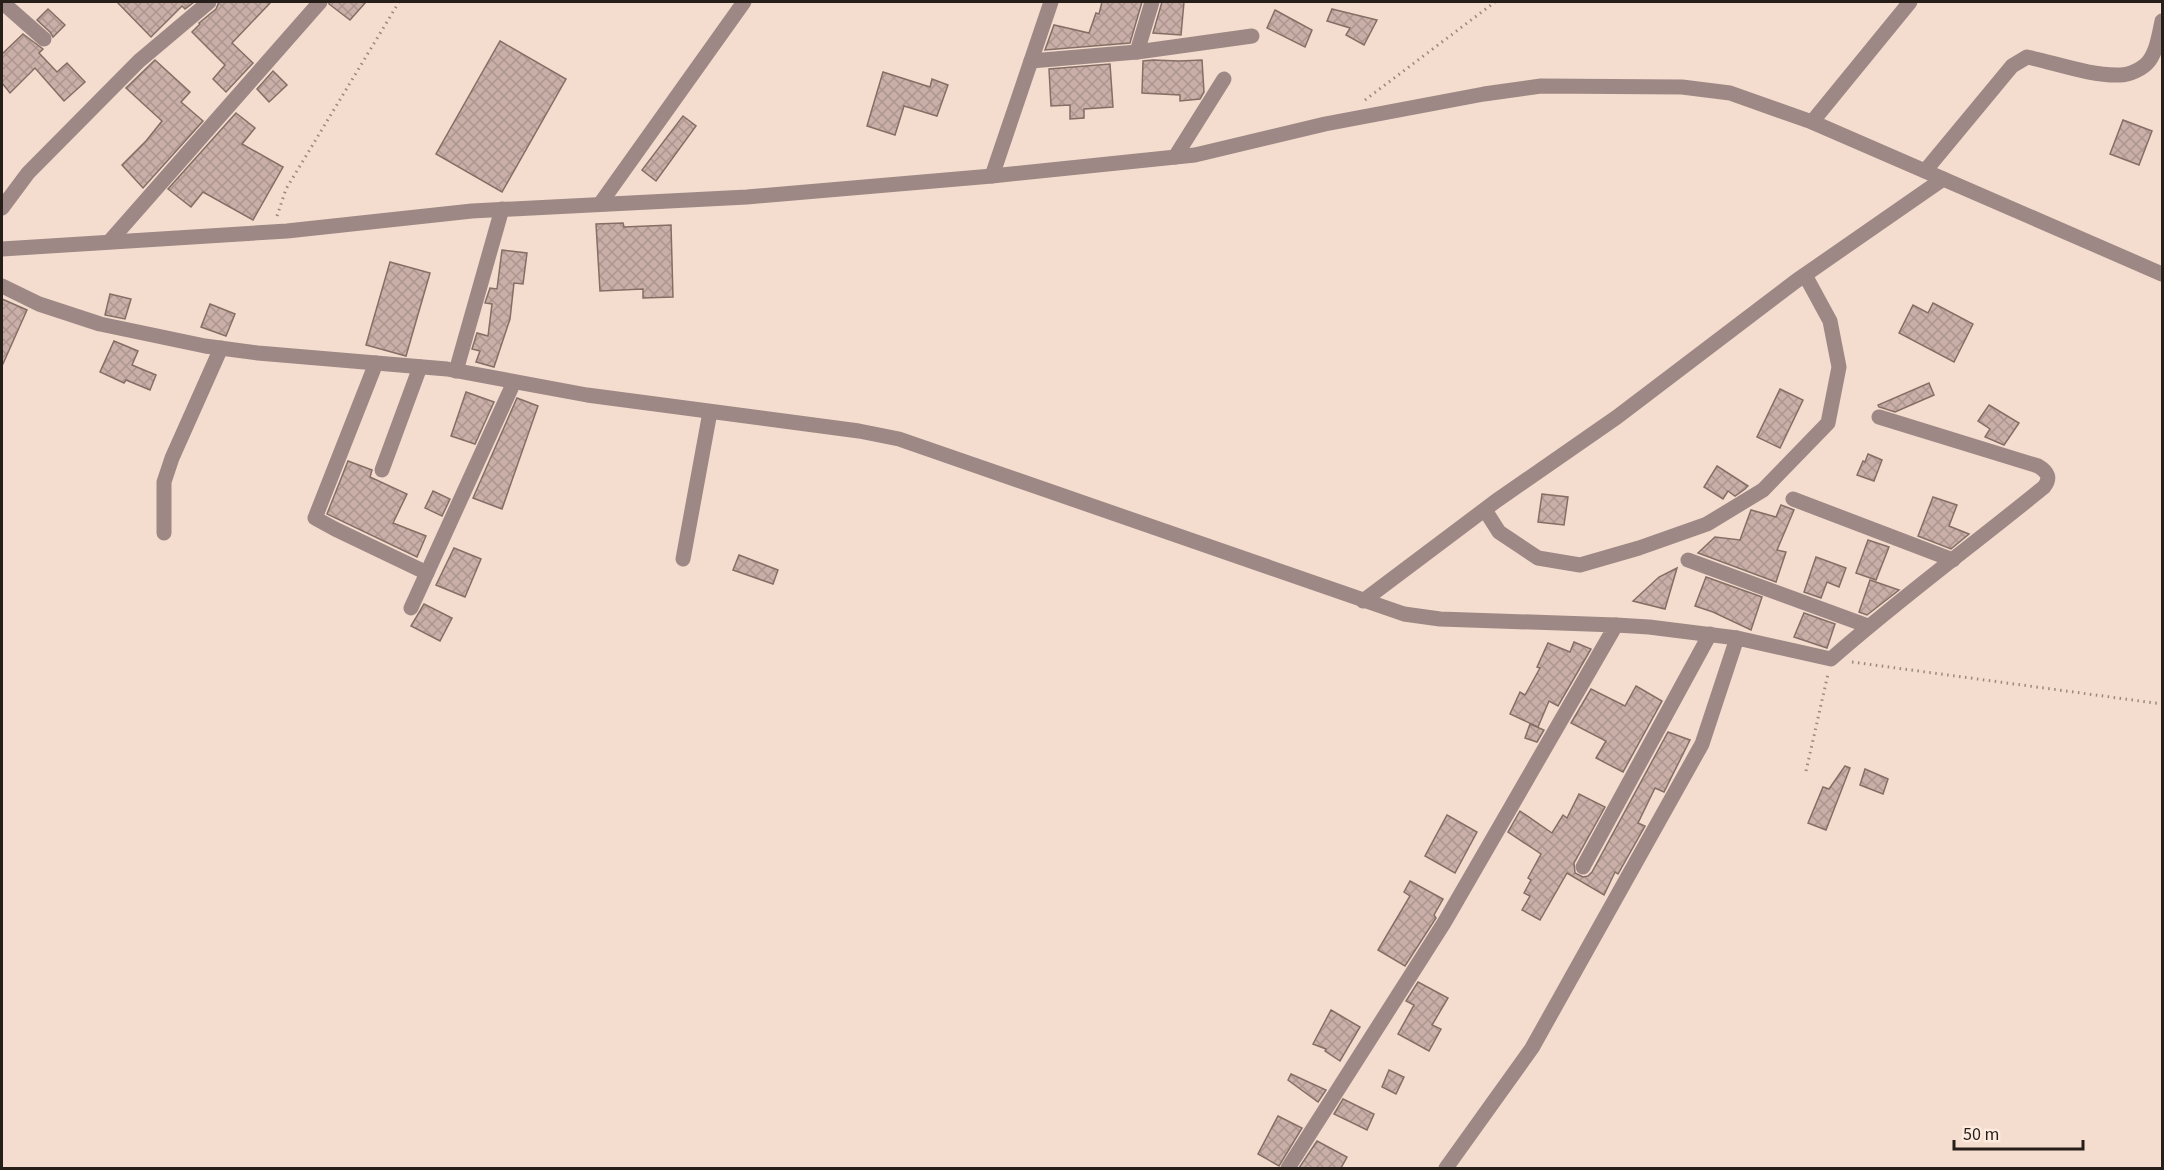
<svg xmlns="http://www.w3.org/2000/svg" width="2164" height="1170" font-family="'Source Sans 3',sans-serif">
  <defs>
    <pattern id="building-cross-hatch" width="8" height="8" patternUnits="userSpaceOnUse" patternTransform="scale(1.5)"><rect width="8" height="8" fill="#c9afa7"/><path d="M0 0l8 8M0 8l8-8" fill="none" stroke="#ac968f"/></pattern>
  </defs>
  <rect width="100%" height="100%" fill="#f4ddce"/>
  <g fill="url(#building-cross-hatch)" stroke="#856e65" stroke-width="1.5">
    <polygon points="117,2 194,2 185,9 182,6 151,37"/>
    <polygon points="219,2 271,2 232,43 253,63 226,92 213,79 225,65 192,32 200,24 199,23 216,9"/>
    <polygon points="329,2 366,2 350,20 329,4"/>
    <polygon points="1102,2 1142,2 1130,43 1045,50 1054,25 1089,33 1096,13 1099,14"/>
    <polygon points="1162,2 1184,2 1181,35 1153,33"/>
    <polygon points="48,9 65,25 53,37 50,32 37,20"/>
    <polygon points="1332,9 1377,20 1364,45 1346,35 1350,28 1327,21"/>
    <polygon points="1275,10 1312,30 1305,47 1267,28"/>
    <polygon points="23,34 43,49 39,53 57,72 67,63 85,82 64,101 35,68 10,93 2,83 2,54"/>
    <polygon points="500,41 566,79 502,192 436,154"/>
    <polygon points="155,60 190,92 181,102 203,121 143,188 122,165 146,141 162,121 126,88"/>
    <polygon points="1153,60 1179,61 1202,60 1204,92 1200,99 1180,101 1180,95 1142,93 1143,61"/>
    <polygon points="1110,64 1113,107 1084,109 1084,118 1070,119 1070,105 1051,106 1049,69"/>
    <polygon points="273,71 287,85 269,102 257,89"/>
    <polygon points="883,72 930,87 932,79 948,85 937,116 904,106 895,135 867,126"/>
    <polygon points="236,113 255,128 242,144 283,167 253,220 203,192 191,207 168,189"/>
    <polygon points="683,116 696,126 656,181 642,170"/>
    <polygon points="2123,120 2152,131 2139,165 2110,154"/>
    <polygon points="623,223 624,227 671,225 673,297 643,298 643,289 600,291 596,224"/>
    <polygon points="502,250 527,253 523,284 514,283 510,319 494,367 476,362 480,351 472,349 477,333 488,336 492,304 485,303 490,288 497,289"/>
    <polygon points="390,262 430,273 406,356 366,345"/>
    <polygon points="110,294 131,299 125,319 105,315"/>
    <polygon points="2,299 27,310 2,366"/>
    <polygon points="1933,303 1973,324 1954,362 1899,333 1913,305 1928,313"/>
    <polygon points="210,304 235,314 226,336 201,327"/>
    <polygon points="114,341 138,351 132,365 156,375 150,390 126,380 124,383 100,372"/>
    <polygon points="1929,383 1934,395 1895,412 1879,407 1878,405"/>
    <polygon points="1780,389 1803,400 1780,448 1757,437"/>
    <polygon points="466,392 494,402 475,444 451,436"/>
    <polygon points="517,398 538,406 502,509 473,498"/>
    <polygon points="1989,405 2019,423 2004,445 1985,437 1990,429 1978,421"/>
    <polygon points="1868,454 1882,460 1874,481 1857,475 1863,461 1865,462"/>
    <polygon points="348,461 372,470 370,477 407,494 393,523 426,536 417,557 327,514"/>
    <polygon points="1717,466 1748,486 1745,489 1735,496 1728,491 1723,499 1704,487"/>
    <polygon points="433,491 450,499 442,516 425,508"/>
    <polygon points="1542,494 1568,497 1564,525 1538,522"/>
    <polygon points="1933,497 1957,505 1949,526 1969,534 1951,549 1918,536"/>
    <polygon points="1781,505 1794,510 1777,550 1786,552 1776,582 1698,553 1715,537 1740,540 1751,510 1776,517"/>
    <polygon points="1868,540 1889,547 1876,580 1856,573"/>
    <polygon points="454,548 481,559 465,597 436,585"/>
    <polygon points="739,555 778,570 773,584 733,570"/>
    <polygon points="1816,557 1846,568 1839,587 1827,582 1821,598 1804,592"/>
    <polygon points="1677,568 1665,609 1633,601 1659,577"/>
    <polygon points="1706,577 1762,597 1751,630 1713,612 1695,606"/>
    <polygon points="1870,580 1899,590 1867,615 1859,612"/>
    <polygon points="424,604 452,618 440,641 411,626"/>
    <polygon points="1804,613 1835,624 1827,648 1794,637"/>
    <polygon points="1574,642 1591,649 1558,706 1549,701 1538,727 1510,714 1520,692 1525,695 1540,668 1537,667 1548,643 1570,652"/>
    <polygon points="1636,686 1662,701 1623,772 1596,758 1606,741 1571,723 1591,689 1625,706"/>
    <polygon points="1530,724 1544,730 1537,742 1525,738"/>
    <polygon points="1668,732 1690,740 1664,792 1655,788 1638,823 1645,826 1618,874 1615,872 1604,895 1567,873 1540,920 1522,910 1530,896 1524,893 1531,880 1528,878 1541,854 1508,832 1520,811 1552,833 1563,815 1567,818 1579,794 1605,807 1574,863 1575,873 1583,877 1588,876 1592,872"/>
    <polygon points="1845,766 1850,768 1826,830 1808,823 1823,787 1829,789"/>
    <polygon points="1865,769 1888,779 1883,794 1860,785"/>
    <polygon points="1447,815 1477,832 1455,873 1425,856"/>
    <polygon points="1410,881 1443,899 1434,915 1436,918 1405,966 1378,950 1410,896 1404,892"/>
    <polygon points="1418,982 1448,998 1432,1025 1441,1029 1429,1051 1398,1034 1414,1005 1406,1001"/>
    <polygon points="1331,1010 1360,1027 1340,1061 1325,1051 1326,1049 1313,1044"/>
    <polygon points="1389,1070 1404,1077 1396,1094 1382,1087"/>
    <polygon points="1291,1074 1326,1090 1318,1102 1288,1080"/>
    <polygon points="1343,1099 1374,1114 1367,1130 1334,1114"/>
    <polygon points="1278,1116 1302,1128 1279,1166 1258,1154"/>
    <polygon points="1317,1141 1347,1157 1341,1168 1299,1168"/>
  </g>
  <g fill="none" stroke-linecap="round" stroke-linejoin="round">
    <g stroke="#99897e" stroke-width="3" stroke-dasharray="1.5 4.5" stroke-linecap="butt">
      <polyline points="1365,100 1495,2"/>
      <polyline points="277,216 286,189 399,2"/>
      <polyline points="1852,662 2162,704"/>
      <polyline points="1806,771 1828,674"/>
    </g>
    <g stroke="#9e8885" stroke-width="15">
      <polyline points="2,2 44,39"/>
      <polyline points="1137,52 1152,2"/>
      <polyline points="1031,61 1137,52 1252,36"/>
      <polyline points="1812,122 1910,2"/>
      <polyline points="1175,157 1224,79"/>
      <path d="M1925,171l87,-105 15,-9c29,6 63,19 93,18 9,0 23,-6 29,-14 8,-11 10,-26 13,-40"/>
      <polyline points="992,176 1051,2"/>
      <polyline points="600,204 744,2"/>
      <polyline points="2,208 28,173 139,61 209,2"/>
      <polyline points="110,241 320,2"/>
      <polyline points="2,249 287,231 472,211 747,197 992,176 1195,155 1325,124 1484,94 1541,86 1682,87 1730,93 1812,122 2162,274"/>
      <polyline points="2,286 39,304 100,324 205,346 258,353 447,369 587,395 859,431 899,439 1404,614 1440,619 1616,625 1444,923 1288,1168"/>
      <polyline points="376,363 315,518 335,529 427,573"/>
      <polyline points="456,371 502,209"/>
      <polyline points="382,470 420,367"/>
      <polyline points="1793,499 1953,560"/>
      <polyline points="1485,510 1499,532 1538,558 1580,565 1639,548 1707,524 1763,490 1828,423 1839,367 1830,321 1805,275"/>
      <polyline points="164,533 164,482 172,458 221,348"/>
      <polyline points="683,559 710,412"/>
      <polyline points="1688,560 1868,626"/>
      <polyline points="1363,601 1496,501 1617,417 1796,281 1943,179"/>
      <polyline points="411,608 514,382"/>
      <path d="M1616,625l33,2 88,11 94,21c68,-60 142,-114 213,-172 7,-9 4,-15 -6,-21l-159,-49"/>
      <polyline points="1583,867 1710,634"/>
      <polyline points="1446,1168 1532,1048 1702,744 1737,638"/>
    </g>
  </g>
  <rect width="2164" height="1170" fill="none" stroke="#261e18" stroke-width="6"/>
  <path d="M1954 1140v9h129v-9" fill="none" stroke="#261e18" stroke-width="3"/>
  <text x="1963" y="1140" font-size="18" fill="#261e18" stroke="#feebdf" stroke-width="4.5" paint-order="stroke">50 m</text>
</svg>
